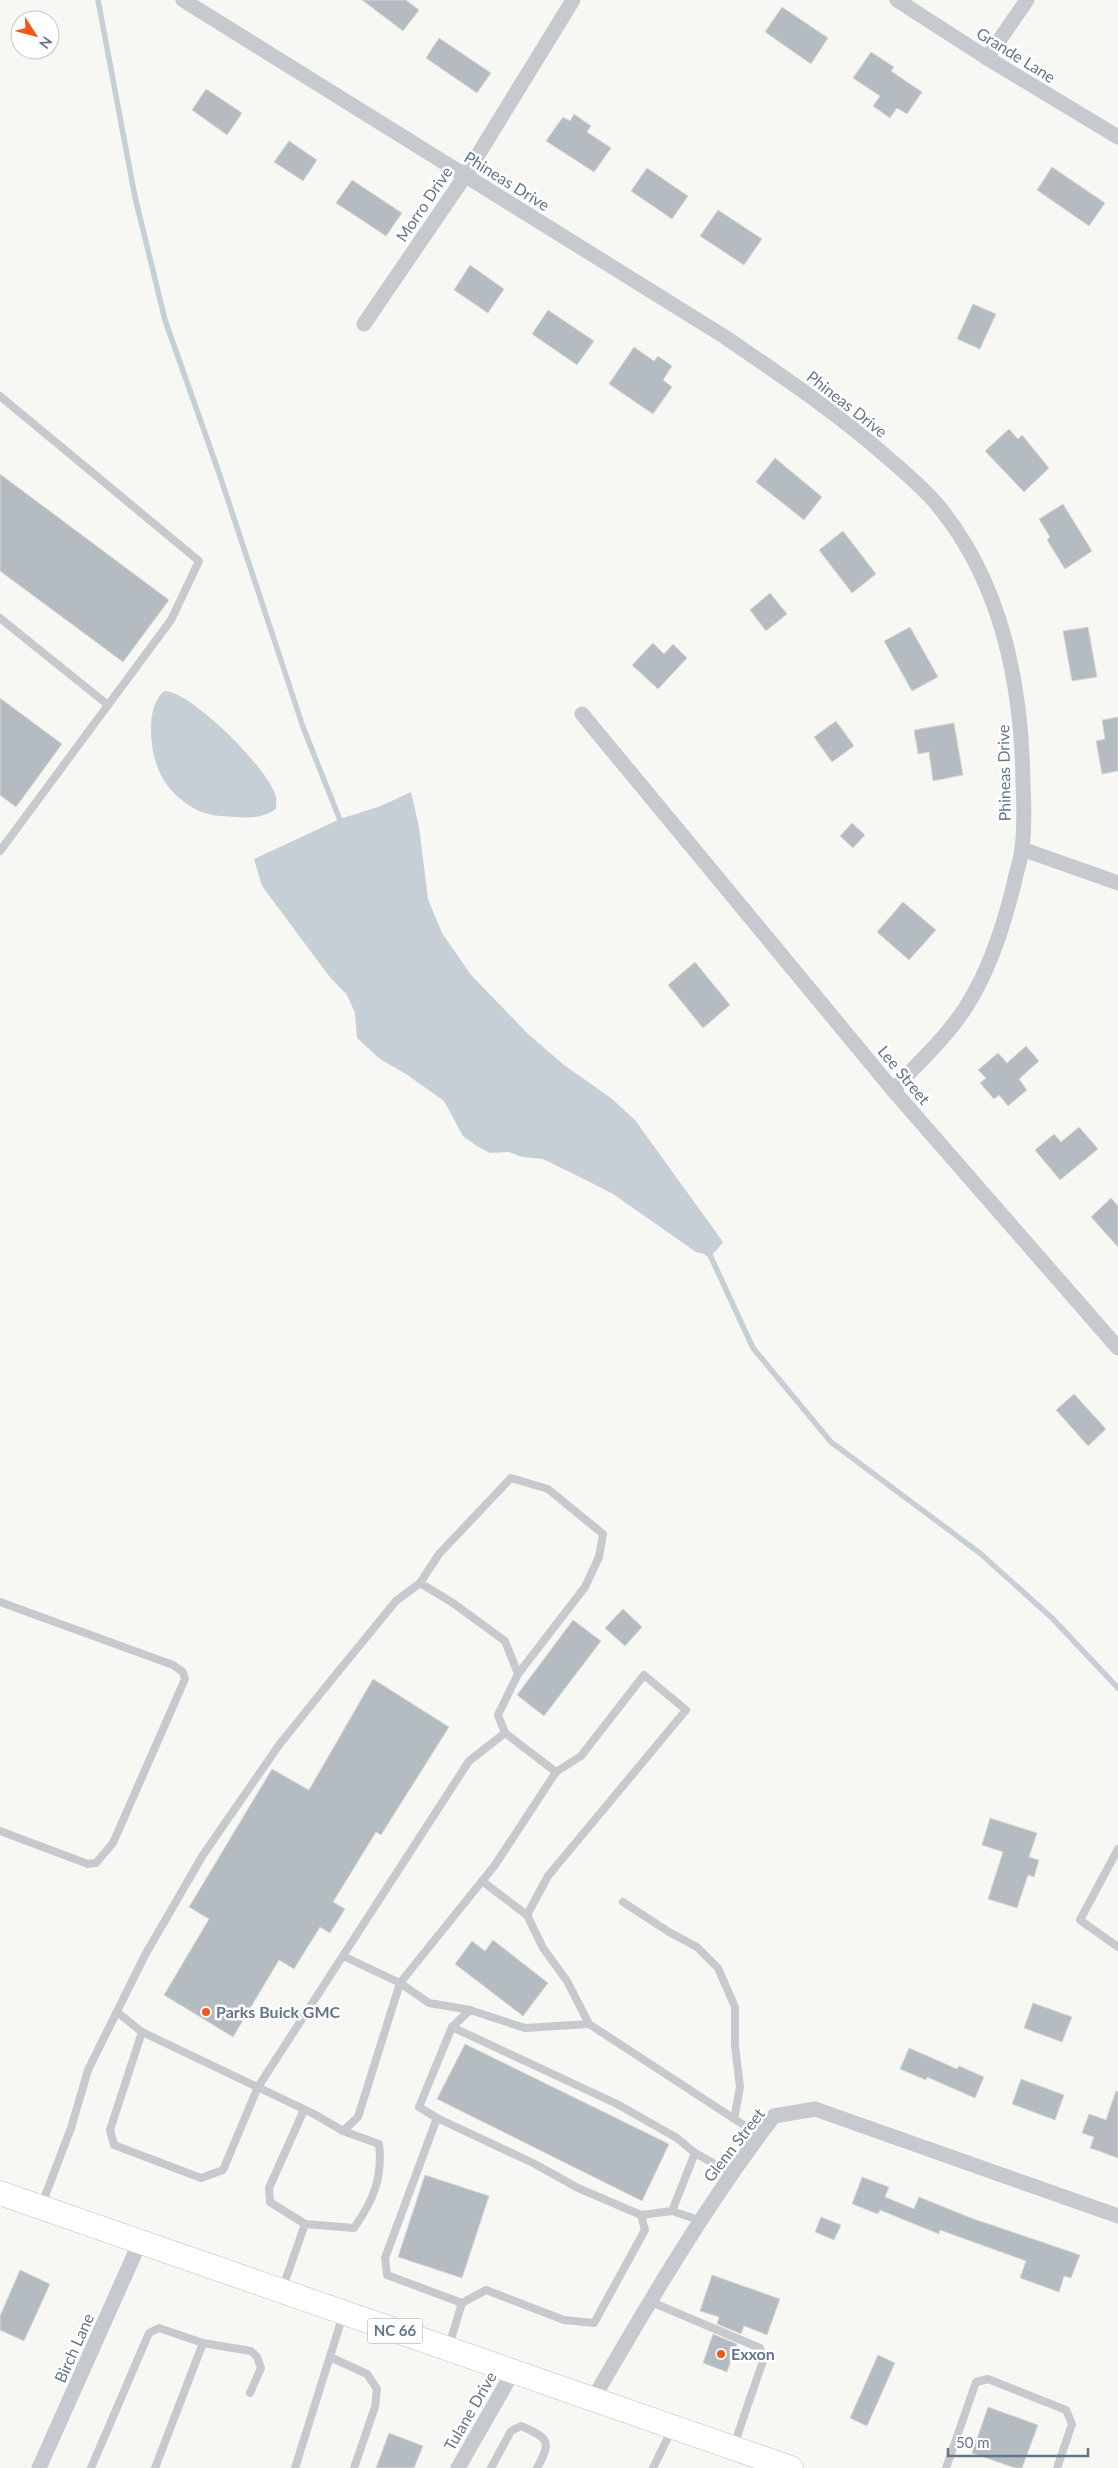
<svg xmlns="http://www.w3.org/2000/svg" width="1118" height="2468" font-family="Lato,sans-serif">
  <rect width="100%" height="100%" fill="#f7f7f4"/>
  <g fill="#c6cfd5">
    <path d="M164,691c26,-1 107,80 112,106 1,4 0,8 0,12 -14,9 -24,9 -40,8 -21,-1 -37,-2 -54,-17 -7,-5 -16,-15 -20,-23 -12,-21 -18,-69 2,-86z"/>
    <polygon points="411,792 419,827 428,899 442,933 471,975 528,1034 564,1065 611,1098 635,1120 723,1242 715,1252 710,1255 696,1252 613,1194 588,1181 543,1159 522,1157 509,1152 490,1153 477,1146 463,1136 444,1101 406,1074 380,1059 357,1038 355,1013 347,995 329,976 262,886 254,859 340,819 381,806"/>
  </g>
  <g fill="none" stroke-linecap="round" stroke-linejoin="round">
    <g stroke="#c6cfd5" stroke-width="5.5">
      <polyline points="98,0 135,197 165,320 218,470 303,727 342,825"/>
      <polyline points="705,1251 710,1255 753,1348 831,1442 981,1554 1052,1618 1118,1688"/>
    </g>
  </g>
  <g fill="#b4bbc1" stroke="#d9d9d6">
    <polygon points="362,0 406,0 419,10 403,31"/>
    <polygon points="782,7 828,38 811,64 765,32"/>
    <polygon points="439,38 491,73 477,93 426,58"/>
    <polygon points="871,52 894,67 891,71 922,92 907,114 897,108 890,118 873,106 880,96 853,78"/>
    <polygon points="206,89 242,113 227,135 192,110"/>
    <polygon points="574,114 591,126 587,132 611,148 594,172 546,141 563,117 570,121"/>
    <polygon points="289,141 317,160 303,181 274,162"/>
    <polygon points="1052,167 1105,203 1089,226 1037,190"/>
    <polygon points="647,168 688,196 672,219 631,191"/>
    <polygon points="352,180 402,213 386,236 336,203"/>
    <polygon points="718,210 762,239 744,265 700,236"/>
    <polygon points="470,265 504,289 488,313 454,290"/>
    <polygon points="973,304 996,314 980,349 957,339"/>
    <polygon points="548,310 594,341 577,365 532,334"/>
    <polygon points="634,347 654,361 658,356 672,366 663,380 672,387 653,414 609,384"/>
    <polygon points="1009,429 1018,439 1022,435 1049,468 1024,492 985,451"/>
    <polygon points="775,458 822,497 804,520 756,482"/>
    <polygon points="0,474 169,600 123,662 0,571"/>
    <polygon points="1063,504 1092,551 1065,569 1047,540 1050,537 1039,519"/>
    <polygon points="843,531 876,574 852,593 819,550"/>
    <polygon points="770,593 787,614 766,631 750,610"/>
    <polygon points="910,627 938,677 912,691 884,641"/>
    <polygon points="1088,627 1097,677 1072,681 1063,631"/>
    <polygon points="653,643 664,654 673,644 687,658 658,689 632,665"/>
    <polygon points="0,698 62,744 16,807 0,795"/>
    <polygon points="1118,717 1118,771 1102,774 1096,741 1105,739 1102,720"/>
    <polygon points="836,721 854,746 832,762 814,737"/>
    <polygon points="954,723 963,775 933,781 929,752 918,754 914,730"/>
    <polygon points="852,823 865,835 853,848 840,836"/>
    <polygon points="903,902 936,930 909,960 877,932"/>
    <polygon points="695,962 730,1005 703,1028 668,985"/>
    <polygon points="1026,1046 1039,1061 1019,1079 1027,1090 1008,1106 999,1095 994,1099 980,1083 986,1078 978,1070 998,1053 1007,1063"/>
    <polygon points="1079,1127 1098,1149 1060,1180 1035,1150 1054,1134 1061,1142"/>
    <polygon points="1111,1198 1118,1206 1118,1247 1091,1217"/>
    <polygon points="1074,1394 1106,1429 1088,1446 1056,1410"/>
    <polygon points="623,1609 642,1627 625,1646 605,1628"/>
    <polygon points="573,1620 601,1641 544,1716 517,1695"/>
    <polygon points="373,1679 449,1727 381,1835 376,1832 333,1902 345,1909 330,1933 320,1927 294,1969 279,1960 233,2037 164,1995 209,1919 189,1907 272,1769 309,1790"/>
    <polygon points="990,1818 1037,1833 1029,1857 1039,1860 1034,1877 1028,1875 1017,1908 988,1899 1003,1852 982,1845"/>
    <polygon points="493,1940 548,1983 523,2016 455,1964 472,1941 485,1951"/>
    <polygon points="1033,2003 1072,2017 1062,2042 1024,2028"/>
    <polygon points="465,2044 669,2144 642,2201 437,2099"/>
    <polygon points="909,2048 957,2069 959,2066 984,2077 975,2098 927,2077 926,2080 900,2069"/>
    <polygon points="1021,2079 1064,2095 1055,2120 1012,2104"/>
    <polygon points="1116,2091 1118,2092 1118,2158 1090,2148 1094,2137 1082,2133 1089,2114 1106,2120"/>
    <polygon points="425,2175 489,2196 462,2278 398,2257"/>
    <polygon points="862,2177 889,2187 885,2197 914,2209 919,2197 971,2218 1080,2255 1071,2278 1064,2276 1059,2292 1020,2278 1026,2261 940,2230 939,2234 880,2210 878,2214 852,2204"/>
    <polygon points="821,2217 841,2225 834,2240 815,2232"/>
    <polygon points="20,2270 50,2284 24,2341 0,2330 0,2316"/>
    <polygon points="712,2275 780,2299 767,2335 744,2326 741,2334 717,2324 719,2317 700,2311"/>
    <polygon points="713,2334 737,2344 727,2372 703,2363"/>
    <polygon points="878,2355 895,2363 867,2426 850,2418"/>
    <polygon points="988,2407 1038,2425 1022,2468 1015,2468 972,2453"/>
    <polygon points="389,2433 423,2446 414,2468 376,2468"/>
  </g>
  <g fill="none" stroke-linecap="round" stroke-linejoin="round">
    <g stroke="#b9bdc1" stroke-width="25">
      <polyline id="primary" points="0,2193 791,2468"/>
    </g>
    <g stroke="#c6cace" stroke-width="8">
      <polyline points="0,396 199,561 171,620 0,851"/>
      <polyline points="0,618 108,705"/>
      <polyline points="0,1602 173,1665 183,1672 185,1679 113,1843 96,1863 88,1864 0,1831"/>
      <polyline points="518,1674 505,1641 453,1603 420,1583 439,1554 511,1478 548,1489 603,1534 599,1557 585,1587 518,1674 498,1715 505,1733 556,1772 581,1756 644,1675 686,1710 548,1876 527,1915"/>
      <polyline points="1118,1849 1080,1920 1118,1947"/>
      <polyline points="482,1881 527,1915 543,1948 567,1981 589,2024 759,2135"/>
      <polyline points="623,1902 669,1932 697,1947 718,1968 735,2007 735,2046 740,2087 734,2119"/>
      <polyline points="343,1956 400,1983 429,2003 470,2010 525,2028 589,2024"/>
      <polyline points="117,2012 142,2032"/>
      <polyline points="452,2027 617,2104 677,2138 695,2153"/>
      <polyline points="304,2110 269,2188 270,2202 305,2224"/>
      <polyline points="437,2118 419,2107 452,2027 470,2010"/>
      <polyline points="343,2131 358,2117 400,1983 495,1865 556,1772"/>
      <polyline points="42,2204 71,2128 88,2070 145,1955 203,1855 279,1745 337,1673 396,1601 420,1583"/>
      <polyline points="672,2211 702,2221"/>
      <path d="M283,2287l22,-63 49,4c19,-27 29,-50 25,-84l-36,-13 -29,-17 -172,-82 -32,98 4,15 87,33 22,-8 35,-83 211,-326 36,-28"/>
      <polyline points="649,2301 760,2348 764,2358 734,2445"/>
      <polyline points="462,2303 486,2290 564,2320 594,2323 645,2230 641,2215"/>
      <polyline points="449,2346 462,2303 387,2275 385,2258 437,2118 533,2163 578,2188 641,2215 672,2211 695,2153 731,2173"/>
      <polyline points="330,2357 367,2374 377,2389 375,2407 354,2468"/>
      <polyline points="91,2468 149,2333 159,2328 203,2343 251,2351 257,2357 261,2368 250,2393"/>
      <polyline points="155,2468 203,2343"/>
      <polyline points="295,2468 343,2315"/>
      <path d="M491,2468l20,-37 10,-5c28,12 31,15 16,42"/>
      <polyline points="653,2468 672,2429"/>
      <polyline points="946,2468 976,2382 988,2379 1066,2410 1072,2424 1057,2468"/>
    </g>
    <g stroke="#c6cace" stroke-width="15">
      <path d="M183,0l542,337c55,38 111,75 162,120 18,16 38,32 53,51 63,78 82,178 83,276 1,21 2,43 -1,64 -1,12 -6,24 -8,36 -11,43 -24,85 -48,123 -20,31 -48,56 -73,83"/>
      <polyline points="897,0 987,58 1118,137"/>
      <polyline points="987,58 1027,0"/>
      <polyline points="364,324 465,176 573,0"/>
      <polyline points="582,714 893,1090 1118,1348"/>
      <polyline points="1022,849 1118,883"/>
      <path d="M593,2399c56,-97 113,-194 181,-283l41,-7 303,107"/>
      <polyline points="39,2468 140,2242"/>
      <polyline points="458,2468 513,2372"/>
    </g>
    <use href="#primary" stroke="#fff" stroke-width="24"/>
  </g>
  <g fill="#f45717" stroke="#fff" stroke-width="2">
    <circle cx="206" cy="2012" r="5"/>
    <circle cx="721" cy="2354" r="5"/>
  </g>
  <g text-anchor="middle" stroke-width="5" stroke-linejoin="round" paint-order="stroke">
    <rect fill="#fff" stroke="#929eac" stroke-width="1" x="367.5" y="2318.5" width="55" height="25" rx="4"/>
    <g font-size="15" font-weight="bold" fill="#637588">
      <text x="395" y="2336">NC 66</text>
    </g>
    <g font-size="16" fill="#637588" stroke="#fff">
      <text transform="translate(1016 55) rotate(32)" y="6">Grande Lane</text>
      <text transform="translate(507 181) rotate(32)" y="6">Phineas Drive</text>
      <text transform="translate(424 204) rotate(-56)" y="6">Morro Drive</text>
      <text transform="translate(847 404) rotate(38)" y="6">Phineas Drive</text>
      <text transform="translate(1004 773) rotate(-91)" y="6">Phineas Drive</text>
      <text transform="translate(904 1075) rotate(50)" y="6">Lee Street</text>
      <text transform="translate(734 2145) rotate(-52)" y="6">Glenn Street</text>
      <text transform="translate(74 2348) rotate(-66)" y="6">Birch Lane</text>
      <text transform="translate(470 2411) rotate(-60)" y="6">Tulane Drive</text>
    </g>
    <g font-size="16" font-weight="bold" fill="#637588" stroke="#fff" text-anchor="start">
      <text x="216" y="2018">Parks Buick GMC</text>
      <text x="731" y="2360">Exxon</text>
    </g>
  </g>
  <g transform="translate(35 35) rotate(126)"><circle r="24" fill="#ffffff" stroke="#c1c8cf"/>
  <path d="M0-4L9 19L0 12L-9 19Z" fill="#f45717"/>
  <text y="-8" font-size="14" font-weight="bold" text-anchor="middle" fill="#637588">N</text>
  </g>
  <path d="M948 2448v8h140v-8" fill="none" stroke="#637588" stroke-width="2.5"/>
  <text x="956" y="2448" font-size="15" fill="#637588" stroke="#ffffff" stroke-width="4" paint-order="stroke">50 m</text>
</svg>
